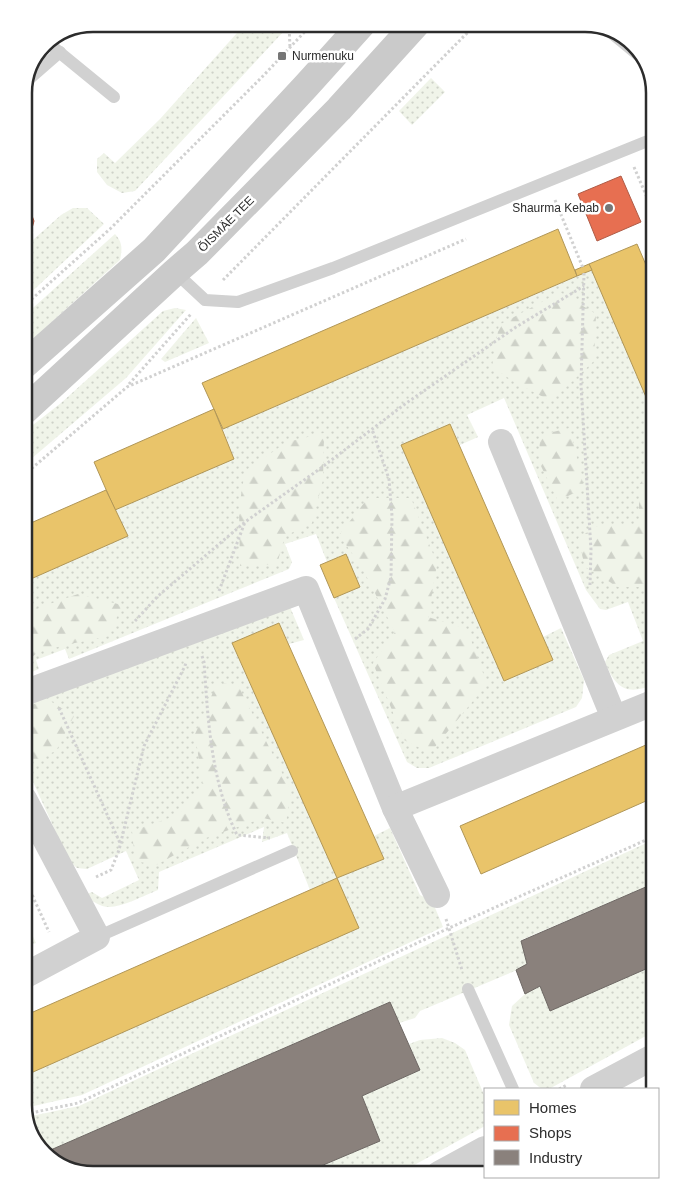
<svg xmlns="http://www.w3.org/2000/svg" width="679" height="1198" font-family="Helvetica,sans-serif">
  <defs>
    <pattern id="grass-dots" width="8" height="8" patternUnits="userSpaceOnUse" patternTransform="scale(1.25)"><rect width="8" height="8" fill="#f0f4e9"/><path d="M2 2h.1M6 6h.1" fill="none" stroke="#ced1c8" stroke-width="1.8" stroke-linecap="round"/></pattern>
    <pattern id="forest-firs" width="22" height="20" patternUnits="userSpaceOnUse" patternTransform="scale(1.25)"><rect width="22" height="20" fill="#f0f4e9"/><path d="M5 1l3.5 6h-7zM16 11l3.5 6h-7z" fill="#ced1c8"/></pattern>
  </defs>
  <rect width="100%" height="100%" fill="#fff"/>
  <g fill="url(#grass-dots)">
    <polygon points="245,24 285,24 285,30 135,191 122,193 107,185 97,172 97,159 104,153 115,163 160,119"/>
    <polygon points="431,78 445,92 412,125 399,111"/>
    <polygon points="73,208 87,208 104,224 24,299 24,248 61,215"/>
    <path d="M115,234c8,9 7,15 5,26l-96,87v-31z"/>
    <path d="M592,270l63,148v266c-28,12 -39,5 -50,-22l4,-7 34,-14 -15,-39 -22,8 -6,-1 -14,-19 -82,-192 -37,17 11,22 -18,8 -10,-21 -48,21 102,236 49,-21 -10,-23 18,-9 23,52 -2,18 -6,9 -147,61h-12l-10,-6 -73,-164 26,-11 -14,-33 -19,8 -11,-28 -31,10 7,18 -3,7 -220,90 -4,-10 -29,11 3,9 -15,6v-93l103,-46 -12,-26 119,-52 -11,-29z"/>
    <polygon points="175,308 186,310 126,378 24,465 24,432 61,403 163,311"/>
    <polygon points="196,318 209,343 165,362 161,359"/>
    <path d="M290,607l14,33 -15,4 -10,-21 -47,21 105,234 47,-19 -10,-23 16,-8 30,67 6,3h5l12,29 -361,168 -57,13 -1,-32 334,-148 -21,-50 -27,12 -23,-57 -25,9 2,-15 -105,45 -1,18c-13,5 -35,17 -49,17 -9,0 -17,-6 -24,-12l7,-3 10,6 37,-18 -13,-29 -39,18 -10,-1 -8,-7 -45,-99v-58z"/>
    <polygon points="655,839 655,883 521,940 527,964 524,967 420,1011 415,1018 399,1023 389,1002 46,1152 31,1135 27,1117 79,1106"/>
    <polygon points="24,917 36,943 24,947"/>
    <polygon points="655,965 655,1031 549,1089 542,1089 534,1083 509,1025 512,1006 525,994 540,986 551,1010"/>
    <polygon points="442,1038 455,1043 465,1050 485,1097 485,1126 398,1174 302,1174 380,1141 362,1096 420,1070 409,1044 420,1040"/>
  </g>
  <g fill="url(#forest-firs)">
    <polygon points="560,292 596,314 594,361 551,401 516,383 492,367 499,325"/>
    <polygon points="570,428 584,488 558,501 539,462 540,435"/>
    <polygon points="324,433 323,480 312,523 285,536 277,564 240,566 239,508 245,471 287,442"/>
    <polygon points="655,464 655,597 649,587 618,587 585,567 578,538 601,524 639,526 639,485"/>
    <polygon points="368,498 411,498 437,564 428,617 467,629 487,684 430,753 404,740 373,663 395,632 361,566 339,535"/>
    <polygon points="78,594 122,605 109,636 70,644 38,652 24,664 24,613"/>
    <polygon points="217,683 238,685 291,791 286,823 263,818 206,838 156,865 135,861 132,831 178,815 203,787 195,734"/>
    <polygon points="47,699 74,716 56,751 32,761 24,745 24,708"/>
  </g>
  <g fill="#e9c46a" stroke="#b09657">
    <polygon points="558,229 577,276 223,429 202,383"/>
    <polygon points="637,244 655,286 655,418 589,264"/>
    <polygon points="589,264 592,270 577,276 575,270"/>
    <polygon points="214,409 234,459 115,510 94,462"/>
    <polygon points="450,424 553,660 504,681 401,445"/>
    <polygon points="106,490 128,536 24,582 24,526"/>
    <polygon points="346,554 360,587 334,598 320,565"/>
    <polygon points="279,623 384,859 337,878 232,643"/>
    <polygon points="655,741 655,797 481,874 460,826"/>
    <polygon points="337,878 359,928 24,1076 24,1016"/>
  </g>
  <g fill="#e76f51" stroke="#af5b46">
    <polygon points="621,176 641,222 597,241 578,194"/>
    <polygon points="24,210 31,213 34,221 31,232 24,239"/>
  </g>
  <g fill="#8a817c" stroke="#6e6864">
    <polygon points="655,883 655,965 550,1011 540,986 525,994 516,970 527,964 521,941"/>
    <polygon points="390,1002 420,1070 362,1096 380,1141 302,1174 90,1174 55,1163 46,1152"/>
  </g>
  <g fill="none" stroke-linecap="round" stroke-linejoin="round">
    <g stroke="#d1d1d1" stroke-width="3" stroke-dasharray="2.5 2.5" stroke-linecap="butt">
      <polyline points="289,24 290,48"/>
      <polyline points="634,167 655,216"/>
      <polyline points="555,200 583,268"/>
      <polyline points="584,273 581,385 591,550 590,585"/>
      <polyline points="223,280 476,24"/>
      <polyline points="24,306 110,229 264,75 312,24"/>
      <polyline points="129,384 191,314"/>
      <polyline points="24,475 127,387 466,239"/>
      <polyline points="219,591 245,522"/>
      <polyline points="135,621 158,596 245,522 321,468 405,404 516,327 584,286"/>
      <polyline points="355,639 368,629 385,599 391,577 392,516 389,479 372,429"/>
      <polyline points="24,647 31,662"/>
      <path d="M202,656l2,6c4,59 7,119 33,173l33,3"/>
      <polyline points="59,708 120,843"/>
      <polyline points="24,877 49,932"/>
      <polyline points="96,877 111,870 119,850 144,746 185,666 186,662"/>
      <polyline points="446,919 462,970"/>
      <polyline points="559,1089 567,1085"/>
      <polyline points="26,1114 78,1103 449,928 655,836"/>
      <polyline points="406,1174 413,1171"/>
    </g>
    <g stroke="#d1d1d1" stroke-width="12">
      <polyline points="608,30 648,63"/>
      <polyline points="48,43 114,97"/>
      <polyline points="28,80 60,52"/>
      <polyline points="175,272 205,300 238,302 333,268 655,138"/>
      <polyline points="97,937 292,851"/>
      <polyline points="468,989 513,1089"/>
    </g>
    <g stroke="#d1d1d1" stroke-width="26">
      <polyline points="501,442 614,718"/>
      <polyline points="24,693 306,589 395,808 437,895"/>
      <polyline points="395,808 655,702"/>
      <polyline points="24,976 97,937 24,799"/>
      <polyline points="593,1089 655,1056"/>
      <polyline points="439,1174 485,1149"/>
    </g>
    <g stroke="#cacaca" stroke-width="28">
      <polyline points="24,365 154,250 307,85 362,24"/>
      <polyline points="24,411 175,272 197,253 339,109 416,24"/>
    </g>
  </g>
  <g fill="#767676" stroke="#fff" stroke-width="2">
    <rect x="277" y="51" width="10" height="10" rx="2.5"/>
    <circle cx="609" cy="208" r="5"/>
  </g>
  <g text-anchor="middle" stroke-width="5" stroke-linejoin="round" paint-order="stroke">
    <g font-size="12" fill="#2c2c2c" stroke="#fff" text-anchor="start">
      <text x="292" y="60">Nurmenuku</text>
      <text x="599" y="212" text-anchor="end">Shaurma Kebab</text>
    </g>
    <g font-size="12" fill="#2c2c2c" stroke="#fff">
      <text transform="translate(226 224) rotate(-45)" y="4">ÕISMÄE TEE</text>
    </g>
  </g>
  <path d="M0 0H679V1198H0ZM93 32H585A61 61 0 0 1 646 93V1105A61 61 0 0 1 585 1166H93A61 61 0 0 1 32 1105V93A61 61 0 0 1 93 32Z" fill="#fff" fill-rule="evenodd"/>
  <path fill="none" stroke="#2c2c2c" stroke-width="2.5" d="M93 32H585A61 61 0 0 1 646 93V1105A61 61 0 0 1 585 1166H93A61 61 0 0 1 32 1105V93A61 61 0 0 1 93 32Z"/>
  <rect x="484" y="1088" width="175" height="90" fill="#ffffff" stroke="#ababab"/>
  <rect x="494" y="1100" width="25" height="15" fill="#e9c46a" stroke="#ababab"/>
  <text x="529" y="1113" font-size="15" fill="#2c2c2c">Homes</text>
  <rect x="494" y="1126" width="25" height="15" fill="#e76f51" stroke="#ababab"/>
  <text x="529" y="1138" font-size="15" fill="#2c2c2c">Shops</text>
  <rect x="494" y="1150" width="25" height="15" fill="#8a817c" stroke="#ababab"/>
  <text x="529" y="1163" font-size="15" fill="#2c2c2c">Industry</text>
</svg>
